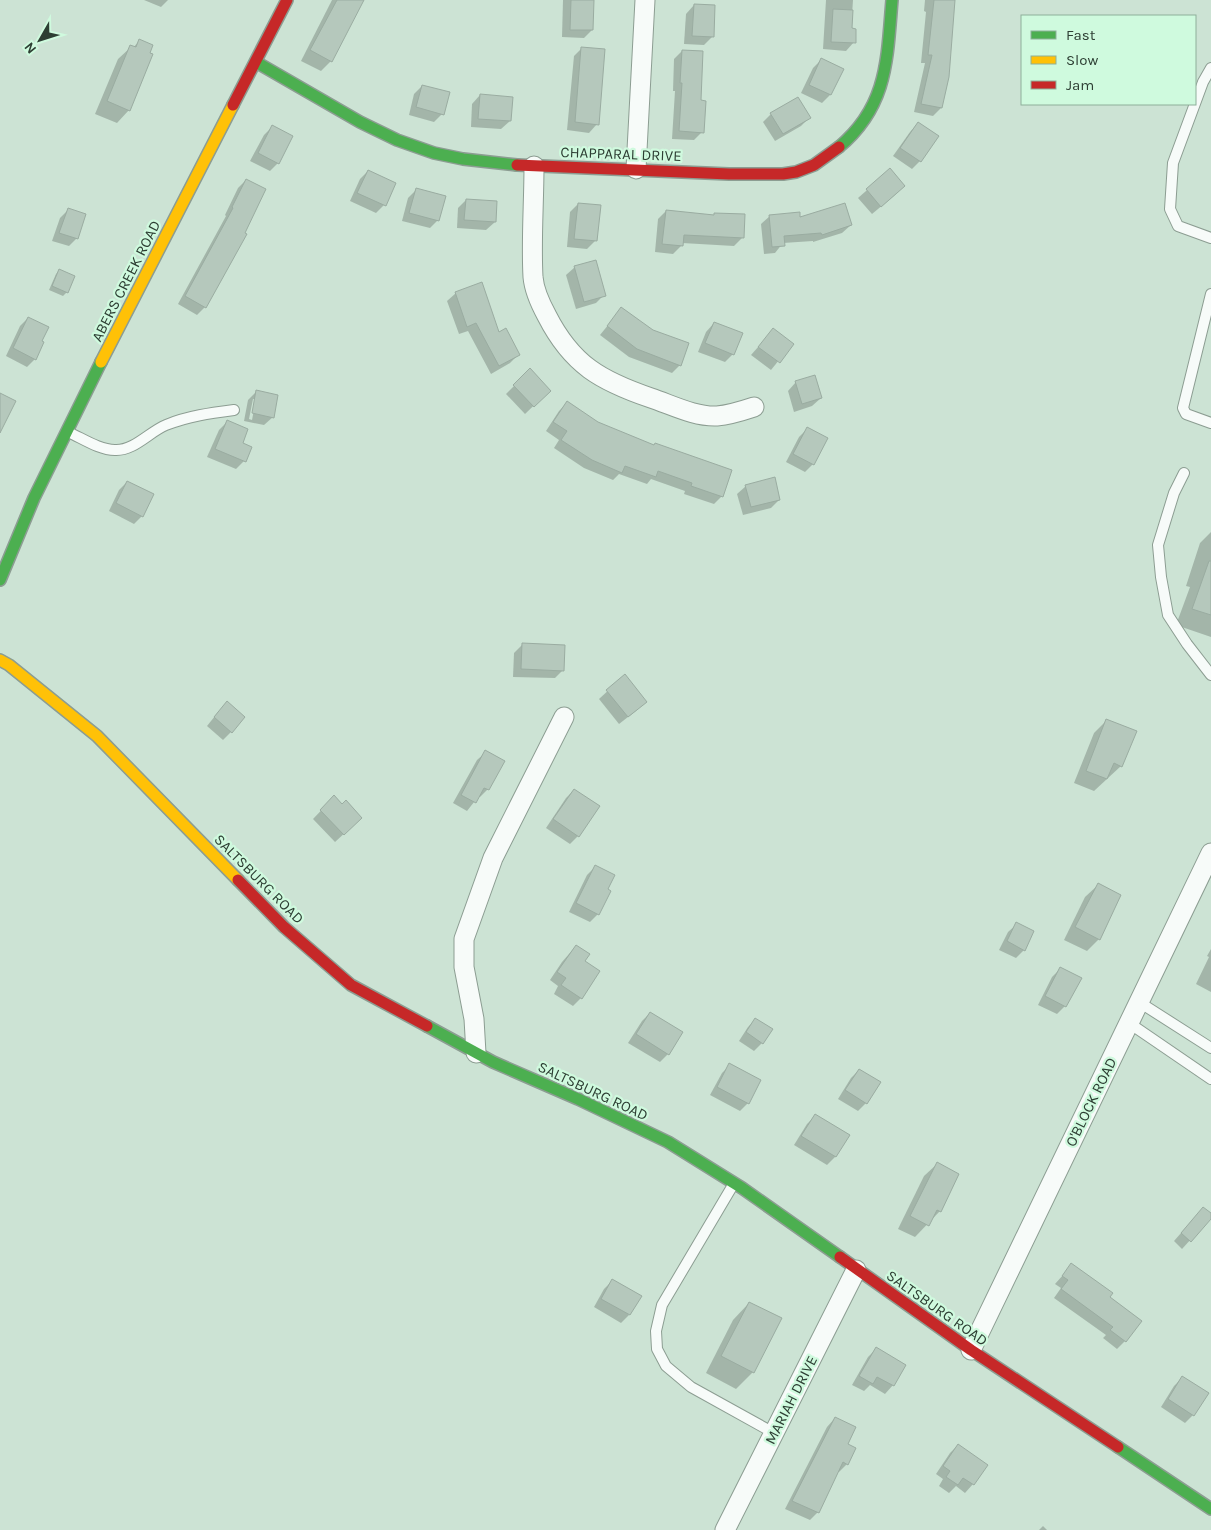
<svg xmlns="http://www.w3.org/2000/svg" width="1211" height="1530" font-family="Karla,sans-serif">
  <rect width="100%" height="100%" fill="#cce3d4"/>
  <g fill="#0003" fill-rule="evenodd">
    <polygon points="144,0 168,0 161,7"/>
    <polygon points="332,0 362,0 331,61 321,71 301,61"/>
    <polygon points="563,0 593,0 592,30 584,38 562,37"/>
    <polygon points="826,0 853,0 851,30 854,42 846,51 823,49"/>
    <polygon points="925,0 954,0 948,77 941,108 933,116 914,112 925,63 921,63 926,12 924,11"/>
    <polygon points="694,5 712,37 704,45 684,44 686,14"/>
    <polygon points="139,41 129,110 117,123 95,114 118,59 131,47 133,48"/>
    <polygon points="582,48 597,124 589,133 567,130 574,56"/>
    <polygon points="682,51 699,102 702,132 694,140 672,139 675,91 673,91 674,59"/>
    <polygon points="821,60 830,95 822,103 801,93 813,68"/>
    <polygon points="422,86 442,114 434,122 409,115 414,94"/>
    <polygon points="480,95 510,121 501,129 471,127 472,104"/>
    <polygon points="771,114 809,118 801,126 775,141 763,122"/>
    <polygon points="918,123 920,161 912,169 893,156 910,132"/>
    <polygon points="272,127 278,163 270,171 250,161 264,135"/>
    <polygon points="890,170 896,194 872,214 858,198"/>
    <polygon points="368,171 384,205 376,213 350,201 360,179"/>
    <polygon points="246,180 243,233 205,307 197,315 178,304 226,216 225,215 238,188"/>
    <polygon points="416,190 438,220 430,228 402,221 408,198"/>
    <polygon points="466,200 495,222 486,230 457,228 458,208"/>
    <polygon points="578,204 599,207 595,241 587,249 567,247 570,212"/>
    <polygon points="68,210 77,238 69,246 52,241 60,218"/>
    <polygon points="666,211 713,216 715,214 742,238 734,246 682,243 681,246 673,254 655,252 658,219"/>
    <polygon points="770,216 799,219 851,225 842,233 813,242 813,241 783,243 775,253 764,254 761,224"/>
    <polygon points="575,267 604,295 596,303 576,309 566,275"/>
    <polygon points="60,270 67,292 63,296 49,290 56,274"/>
    <polygon points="456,293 499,333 518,355 510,363 491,374 468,331 459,334 447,301"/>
    <polygon points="622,308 680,365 672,373 629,357 600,335"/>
    <polygon points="28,318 40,342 35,359 27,367 6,356 20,326"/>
    <polygon points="714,323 733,354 725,362 698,352 706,332"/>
    <polygon points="773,330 792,344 771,370 751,355"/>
    <polygon points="530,370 549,391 525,414 506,394"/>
    <polygon points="796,382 821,398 812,406 794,412 788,391"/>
    <path d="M256,392l17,25 -9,8 -20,-4 4,-21zM253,399h3l-4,21 -3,-1z"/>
    <polygon points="567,403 598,423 722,496 714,504 684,494 685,491 651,479 647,484 619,474 613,480 584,468 554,448 559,440 546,431 559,411"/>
    <polygon points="227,422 244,461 236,469 207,457 219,430"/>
    <polygon points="807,429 813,464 805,472 786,462 799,437"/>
    <polygon points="127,482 142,516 134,524 109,511 119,490"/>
    <polygon points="746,486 779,500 771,508 743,515 737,494"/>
    <polygon points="1211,532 1211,637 1176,625 1190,587 1186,586 1200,543"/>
    <polygon points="522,645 563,670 555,678 513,677 514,653"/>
    <polygon points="624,676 637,710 619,724 599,699"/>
    <polygon points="219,711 231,732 223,740 207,726"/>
    <polygon points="1107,720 1121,766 1094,791 1074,783 1094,733"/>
    <polygon points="486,752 488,789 480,797 478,797 467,811 453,803 477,760"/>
    <polygon points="574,790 578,836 570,844 546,828 566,798"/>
    <polygon points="334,797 342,805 361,818 335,842 313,819"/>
    <polygon points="595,867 606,889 598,914 590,922 569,912 587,875"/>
    <polygon points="1098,885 1099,939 1087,951 1064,940 1085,897"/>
    <polygon points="1017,924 1024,950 1016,958 999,950 1008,932"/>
    <polygon points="576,946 583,961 599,971 581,998 573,1006 554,994 558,986 550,980 562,962"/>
    <polygon points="1211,949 1211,992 1196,984 1209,957 1207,956"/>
    <polygon points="1060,969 1065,1006 1057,1014 1038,1005 1052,977"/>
    <polygon points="650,1013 668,1054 660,1062 628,1043 642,1021"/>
    <polygon points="756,1019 762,1043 754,1051 739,1041 748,1027"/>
    <polygon points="730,1065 748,1103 740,1111 710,1095 722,1073"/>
    <polygon points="859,1070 866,1103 858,1111 838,1099 851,1078"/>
    <polygon points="815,1116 848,1135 835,1157 827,1165 794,1145 807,1124"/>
    <polygon points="937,1164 940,1211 915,1237 898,1229 924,1176"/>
    <polygon points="1211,1215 1211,1217 1182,1249 1174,1241 1195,1217"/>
    <polygon points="1072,1265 1109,1297 1125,1341 1117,1349 1103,1338 1106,1335 1054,1298 1061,1288 1055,1284"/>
    <polygon points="612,1281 629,1315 621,1323 594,1307 604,1289"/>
    <polygon points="749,1303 753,1372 736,1389 706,1373 733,1320"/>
    <polygon points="876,1349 904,1365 893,1385 885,1394 870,1385 864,1391 852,1385 868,1357"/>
    <polygon points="1182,1378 1193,1415 1185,1423 1161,1407 1174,1386"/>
    <polygon points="835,1418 846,1445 847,1464 839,1472 837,1471 818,1512 810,1520 785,1509 827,1427"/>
    <polygon points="958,1445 973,1484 965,1493 956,1486 949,1493 939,1486 943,1479 936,1474 950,1453"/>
    <polygon points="1043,1526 1047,1530 1039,1530"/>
  </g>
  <g fill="#b5c8bc" stroke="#9aaca1">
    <polygon points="337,0 364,0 332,62 310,50"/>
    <polygon points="571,0 594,0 593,30 570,30"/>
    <polygon points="934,0 955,0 949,77 942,108 921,104 932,55 928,55"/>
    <polygon points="694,4 715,5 714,37 692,36"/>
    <polygon points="833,9 853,10 852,28 856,29 856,43 831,42"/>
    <polygon points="139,39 153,45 150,53 153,54 130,111 107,101 130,45 136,47"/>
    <polygon points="581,47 605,49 599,125 575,122"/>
    <polygon points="682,50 703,51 701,100 706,101 704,133 679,131 682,83 680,83"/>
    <polygon points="821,58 844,69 831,95 809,85"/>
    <polygon points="422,85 450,92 444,115 416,107"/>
    <polygon points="480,94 513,97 511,121 478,119"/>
    <polygon points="798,97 811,118 783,134 770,113"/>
    <polygon points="918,122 939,136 921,162 900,148"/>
    <polygon points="272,125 293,136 279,164 258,153"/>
    <polygon points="890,168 905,186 881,207 866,189"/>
    <polygon points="368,170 396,183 386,206 357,193"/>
    <polygon points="246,179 266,189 245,233 247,234 206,308 185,296 233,208 232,207"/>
    <polygon points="416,188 446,196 439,221 409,213"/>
    <polygon points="466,199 497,201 496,222 464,220"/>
    <polygon points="578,203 601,205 597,241 574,239"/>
    <polygon points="845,203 852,225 822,235 821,233 784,236 785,246 772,247 769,215 800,212 800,217"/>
    <polygon points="68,208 86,214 78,239 59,233"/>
    <polygon points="666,210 714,215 714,213 745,214 744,238 684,235 683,246 662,244"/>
    <polygon points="596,260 606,296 584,302 574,266"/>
    <polygon points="59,269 75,276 68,293 52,286"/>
    <polygon points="482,282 499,332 506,328 520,355 499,366 476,323 467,327 455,292"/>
    <polygon points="621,307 653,330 689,343 681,366 637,349 607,326"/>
    <polygon points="28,317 49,327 42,341 44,342 36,360 13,348"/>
    <polygon points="714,322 743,333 734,355 705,343"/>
    <polygon points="773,328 794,344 780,363 758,347"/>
    <polygon points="530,368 551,391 534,407 513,385"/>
    <polygon points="815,375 822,398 802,404 795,381"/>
    <polygon points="256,390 278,395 274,418 252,413"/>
    <polygon points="0,393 16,401 0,433"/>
    <polygon points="567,401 598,422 654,445 655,443 732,470 723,497 691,486 692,483 658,471 656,477 625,466 622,473 592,460 561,440 567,431 553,422"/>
    <polygon points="227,420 248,429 243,443 252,447 246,462 215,449"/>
    <polygon points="807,427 828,438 814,465 793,454"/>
    <polygon points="775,477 780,500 751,507 745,485"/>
    <polygon points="127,481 154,494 143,517 116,503"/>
    <polygon points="1209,561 1211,561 1211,615 1192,609"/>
    <polygon points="522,643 565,645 564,671 521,669"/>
    <polygon points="625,674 647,702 628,717 606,690"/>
    <polygon points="227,701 245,717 232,733 214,717"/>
    <polygon points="1106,719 1137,731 1122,767 1114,763 1107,779 1086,771"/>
    <polygon points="485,750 505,761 489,790 484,788 476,803 461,795"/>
    <polygon points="574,789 600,806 579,837 553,819"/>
    <polygon points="334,795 342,804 346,800 362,818 344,835 320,810"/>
    <polygon points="595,865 615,875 608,889 611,891 599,915 576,903"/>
    <polygon points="1098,883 1121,895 1100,940 1075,927"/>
    <polygon points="1016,922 1034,931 1025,951 1007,941"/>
    <polygon points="576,945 590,954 585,961 600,971 582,999 561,985 566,978 557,972"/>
    <polygon points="1060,967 1082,978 1066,1007 1045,996"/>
    <polygon points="650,1012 683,1032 669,1055 636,1034"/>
    <polygon points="755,1018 773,1029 763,1044 746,1032"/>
    <polygon points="729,1063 761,1080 749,1104 717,1087"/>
    <polygon points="859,1069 881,1082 867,1104 845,1090"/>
    <polygon points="815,1114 850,1135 836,1157 801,1136"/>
    <polygon points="937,1162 959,1174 941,1212 937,1210 929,1226 910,1216"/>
    <polygon points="1203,1207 1211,1213 1211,1219 1191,1242 1181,1233"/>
    <polygon points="1071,1263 1113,1293 1110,1297 1142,1321 1126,1342 1110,1330 1113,1327 1061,1289 1068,1280 1062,1276"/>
    <polygon points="612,1279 642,1296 630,1315 601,1299"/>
    <polygon points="749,1302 782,1318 754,1373 721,1356"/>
    <polygon points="876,1347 906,1365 894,1386 877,1377 873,1384 859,1376"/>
    <polygon points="1182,1376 1209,1393 1194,1416 1168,1399"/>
    <polygon points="835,1417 856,1427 848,1444 856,1448 848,1465 843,1462 819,1513 792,1501"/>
    <polygon points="958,1444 988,1465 974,1485 963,1478 958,1485 946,1477 950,1471 943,1466"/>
  </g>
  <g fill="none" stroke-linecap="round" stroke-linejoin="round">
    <g stroke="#8c9d92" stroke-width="12">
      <g id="lane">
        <polyline points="1211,68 1203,82 1173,163 1170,209 1178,226 1211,238"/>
        <polyline points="1211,294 1183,408 1186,414 1211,423"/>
        <path d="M68,432c14,6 31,18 47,18 19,1 34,-18 51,-25 22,-9 45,-12 68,-15"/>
        <polyline points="1184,473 1174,493 1158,545 1161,577 1168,615 1187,644 1211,675"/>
        <polyline points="1139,1002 1211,1048"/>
        <polyline points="1129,1023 1211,1079"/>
        <polyline points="733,1185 662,1305 656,1331 657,1349 666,1366 691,1387 774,1433"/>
      </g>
    </g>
    <g stroke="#8c9d92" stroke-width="21">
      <g id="street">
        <path d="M534,166c0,37 -3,74 -1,111 1,12 8,28 14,39 25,49 54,65 104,82 21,7 44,19 66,18 13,-1 25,-5 37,-9"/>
        <polyline points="636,169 645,0"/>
        <polyline points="476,1053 474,1019 464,967 464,939 493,858 564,717"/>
        <polyline points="971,1350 1211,853"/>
        <polyline points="725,1530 856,1270"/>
      </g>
    </g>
    <g stroke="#8c9d92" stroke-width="14">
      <g id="fast">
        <polyline points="256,62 360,122 397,140 434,153 463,159 517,165"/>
        <path d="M839,147c49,-41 48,-88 53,-147"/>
        <polyline points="0,580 34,498 101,362"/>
        <polyline points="427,1026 493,1062 578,1099 668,1142 742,1188 840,1257"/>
        <polyline points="1118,1447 1211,1509"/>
      </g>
    </g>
    <g stroke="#8c9d92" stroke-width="14">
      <g id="slow">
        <polyline points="101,362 233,105"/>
        <polyline points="0,660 9,665 97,736 238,880"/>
      </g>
    </g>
    <g stroke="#8c9d92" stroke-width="14">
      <g id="jam">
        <polyline points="233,105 287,0"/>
        <polyline points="517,165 729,174 783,174 796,172 814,165 839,147"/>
        <polyline points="238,880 284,927 351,985 427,1026"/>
        <polyline points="840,1257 971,1350 1118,1447"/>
      </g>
    </g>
    <use href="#lane" stroke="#f7fbf9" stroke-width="10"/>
    <use href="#street" stroke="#f7fbf9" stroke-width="19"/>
    <use href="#fast" stroke="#4caf50" stroke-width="11"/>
    <use href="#slow" stroke="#ffc107" stroke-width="11"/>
    <use href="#jam" stroke="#c62828" stroke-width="11"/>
  </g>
  <g text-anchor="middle" stroke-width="4.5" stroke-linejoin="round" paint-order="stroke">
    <g font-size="15" fill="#2d3e33" stroke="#cffade">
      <text transform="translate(621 154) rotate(2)" y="5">CHAPPARAL DRIVE</text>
      <text transform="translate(126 281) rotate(-63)" y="5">ABERS CREEK ROAD</text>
      <text transform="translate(259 879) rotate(45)" y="5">SALTSBURG ROAD</text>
      <text transform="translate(593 1091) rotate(25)" y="5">SALTSBURG ROAD</text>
      <text transform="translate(1091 1102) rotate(-64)" y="5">O'BLOCK ROAD</text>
      <text transform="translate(937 1308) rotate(35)" y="5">SALTSBURG ROAD</text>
      <text transform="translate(791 1400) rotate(-63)" y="5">MARIAH DRIVE</text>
    </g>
  </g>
  <rect x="1021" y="15" width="175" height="90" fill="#cffade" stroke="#8eaf9a"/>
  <rect x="1031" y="31" width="25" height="8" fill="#4caf50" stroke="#8eaf9a"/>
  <text x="1066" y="40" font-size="15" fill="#2d3e33">Fast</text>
  <rect x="1031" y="56" width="25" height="8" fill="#ffc107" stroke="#8eaf9a"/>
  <text x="1066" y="65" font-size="15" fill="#2d3e33">Slow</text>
  <rect x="1031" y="81" width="25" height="8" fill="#c62828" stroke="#8eaf9a"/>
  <text x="1066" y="90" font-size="15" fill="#2d3e33">Jam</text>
  <g transform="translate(40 40) rotate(231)" stroke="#cffade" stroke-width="4" paint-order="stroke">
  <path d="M0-4L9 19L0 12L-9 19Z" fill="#2d3e33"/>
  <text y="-8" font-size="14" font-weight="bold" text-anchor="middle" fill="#2d3e33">N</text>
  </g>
</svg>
